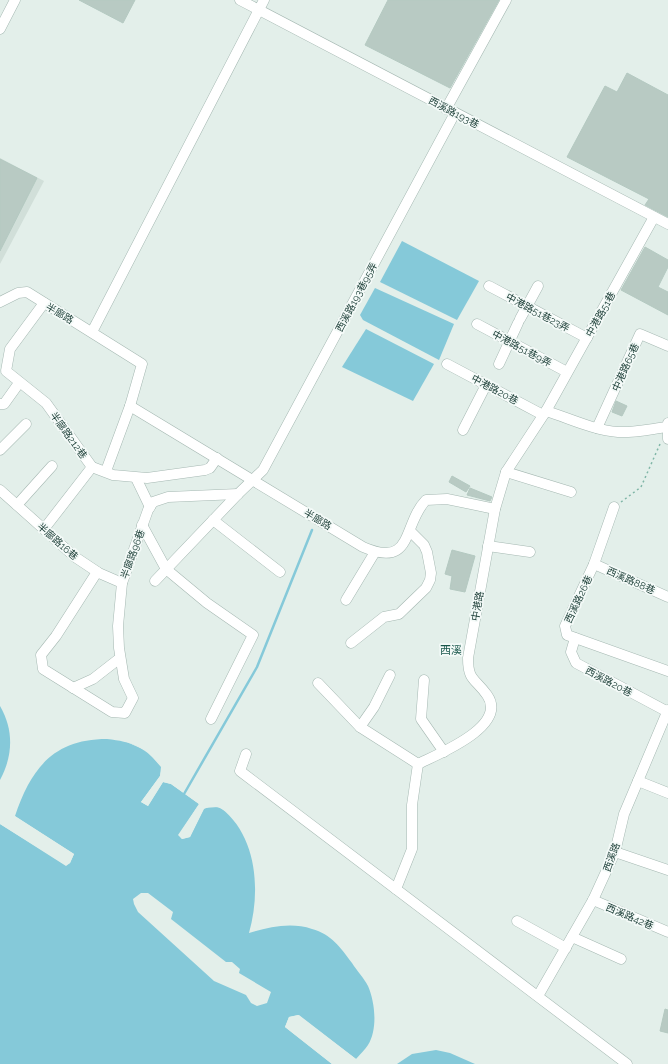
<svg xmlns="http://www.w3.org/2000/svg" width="668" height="1064" font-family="Raleway,'Noto Sans TC',sans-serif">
  <rect width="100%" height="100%" fill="#e3efea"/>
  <polygon fill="#d1dfd9" points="0,158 44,181 0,264"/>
  <g fill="#85c9d9" fill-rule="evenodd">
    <polygon points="402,241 479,281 457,320 380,282"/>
    <polygon points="375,288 454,324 439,360 363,320 360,315"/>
    <polygon points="366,329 434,364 413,401 342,367"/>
    <path d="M0,706c14,24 13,50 0,74z"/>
    <path d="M107,739c27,3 37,8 55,28l-2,9 -19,26 7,4 15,-24 8,2 28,20 -20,31 3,4 8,-2 14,-28 7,-3 10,2c36,28 40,83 28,125 20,-6 42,-11 63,-4 19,5 29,19 40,34 5,8 12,15 16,23 7,16 10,43 0,59 -3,5 -8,9 -12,14l-58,-44 -9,2 -4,10 47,37h-332v-240l66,41 4,-2 4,-9 -59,-38c16,-47 38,-77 92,-77zM141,893h7l25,19 -2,7 55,43h6l8,7 -1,4 32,19 -4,11 -10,3 -6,-3 -5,-8 -32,-14 -76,-69 -4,-8 -1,-5z"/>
    <polygon points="436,1050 450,1053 475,1064 397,1064 412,1054"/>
  </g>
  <g fill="#e3efea">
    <polygon points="120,739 148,750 163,767 162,777 144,801 147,803 163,780 172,782 200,803 181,835 183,837 189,835 203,807 211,804 218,805 228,811 227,812 218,807 204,808 190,837 182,839 178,835 199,804 171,784 163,782 148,806 141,802 160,776 161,767 147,751"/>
    <polygon points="13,815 74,854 70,863 66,866 0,824 0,822 66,863 68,862 72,854 14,818"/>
    <polygon points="299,1015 356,1059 357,1060 354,1060 298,1017 291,1019 287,1027 334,1064 332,1064 285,1027 289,1017"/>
  </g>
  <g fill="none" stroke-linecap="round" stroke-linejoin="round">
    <polyline stroke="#85c9d9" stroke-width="2.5" points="184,794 257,667 312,530"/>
  </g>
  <g fill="#b8cac3" stroke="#b4c9c1">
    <polygon points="79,0 135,0 123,23"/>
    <polygon points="388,0 499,0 450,88 365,45"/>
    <polygon points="627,73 668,95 668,217 645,205 649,199 567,157 605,86 617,92"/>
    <polygon points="0,159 37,178 0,251"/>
    <polygon points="645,247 668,260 668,267 658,287 668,292 668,315 621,290"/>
    <polygon points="616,401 627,406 622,416 612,412"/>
    <polygon points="452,476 470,486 466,492 449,482"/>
    <polygon points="470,488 492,497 490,501 467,495"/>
    <polygon points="452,550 475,556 465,592 450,589 452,576 445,574"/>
    <polygon points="665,1009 668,1010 668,1033 660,1031"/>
  </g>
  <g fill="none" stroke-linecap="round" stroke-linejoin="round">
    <g stroke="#a5b8b2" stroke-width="11">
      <g id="minor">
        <polyline points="240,0 668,224"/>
        <polyline points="0,29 15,0"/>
        <polyline points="446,109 506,0"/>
        <polyline points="489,286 587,338"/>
        <polyline points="0,302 18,293 27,292 142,364 130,406 106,471"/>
        <polyline points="44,303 10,349 6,371 46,403 92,467 113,475 147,478 205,470 210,468 217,458"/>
        <polyline points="520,319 538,286"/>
        <polyline points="477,324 567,372"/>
        <polyline points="92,332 264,0"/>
        <polyline points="447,364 543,415"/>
        <polyline points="499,364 518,323"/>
        <polyline points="0,404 4,404 19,383"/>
        <path d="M130,406l233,141c51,22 39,-22 63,-47l21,-1 48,10"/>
        <path d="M546,411c23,7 47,19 72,21 16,1 33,-3 49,-5"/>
        <polyline points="668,423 668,439"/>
        <polyline points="597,428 640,334 668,346"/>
        <polyline points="463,430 486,385"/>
        <polyline points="0,450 26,424"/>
        <polyline points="506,472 571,492"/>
        <polyline points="136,478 150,507"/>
        <polyline points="0,490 75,557 99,573 122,583"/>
        <polyline points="17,505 52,466"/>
        <polyline points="614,507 594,564 565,626 567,635 668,671"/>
        <polyline points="213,520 280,572"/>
        <polyline points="142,525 166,569 207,603 253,635 211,719"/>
        <polyline points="44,529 92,467"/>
        <polyline points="488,546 530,552"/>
        <polyline points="594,564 668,597"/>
        <polyline points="97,572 56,636 41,655 43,669 112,712 125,713 133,698 124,679 119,648 118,626 122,583 148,510 153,502 168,497 238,494"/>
        <polyline points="155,581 238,494 263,470 455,113"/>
        <polyline points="346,600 375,552"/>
        <polyline points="575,638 571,652 576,663 668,712"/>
        <polyline points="351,643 384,617 399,614 426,588 430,580 431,573 427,552 424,545 410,531"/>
        <polyline points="424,680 421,719 444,752"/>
        <path d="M318,683l42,44 58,37c20,-10 91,-38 69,-69 -12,-17 -19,-14 -19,-37l27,-149 11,-37 40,-61 108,-194"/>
        <polyline points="73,688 93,679 120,658"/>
        <polyline points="360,727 374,707 390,675"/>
        <polyline points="246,754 240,771 627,1064"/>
        <polyline points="638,781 668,793"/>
        <polyline points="615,852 668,870"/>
        <polyline points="396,889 412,849 412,805 418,764"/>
        <polyline points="593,900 668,932"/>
        <polyline points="517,921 566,948"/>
        <polyline points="572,937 621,959"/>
        <polyline points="538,996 593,900 615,852 624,814 668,710"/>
      </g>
    </g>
    <polyline stroke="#80b6a7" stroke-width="1.5" stroke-dasharray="2 3" stroke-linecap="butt" points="621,502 641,487 660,444"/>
    <use href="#minor" stroke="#fff" stroke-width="10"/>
  </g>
  <g text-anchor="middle" stroke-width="3.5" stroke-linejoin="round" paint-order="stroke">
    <g font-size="10" fill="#20423b" stroke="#f4faf8">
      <text transform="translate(454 112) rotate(28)" y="4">西溪路193巷</text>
      <text transform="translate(356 297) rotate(-62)" y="4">西溪路193巷95弄</text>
      <text transform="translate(538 312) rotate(28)" y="4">中港路51巷23弄</text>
      <text transform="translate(60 313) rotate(31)" y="4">半廍路</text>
      <text transform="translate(600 314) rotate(-61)" y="4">中港路51巷</text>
      <text transform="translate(522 348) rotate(28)" y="4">中港路51巷9弄</text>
      <text transform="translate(625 367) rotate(-66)" y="4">中港路65巷</text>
      <text transform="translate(495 389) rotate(28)" y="4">中港路20巷</text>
      <text transform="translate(69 435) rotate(54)" y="4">半廍路212巷</text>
      <text transform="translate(318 519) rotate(31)" y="4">半廍路</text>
      <text transform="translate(58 541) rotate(41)" y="4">半廍路16巷</text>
      <text transform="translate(132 554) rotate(-70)" y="4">半廍路96巷</text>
      <text transform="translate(631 580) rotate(24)" y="4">西溪路88巷</text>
      <text transform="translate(578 599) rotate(-65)" y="4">西溪路26巷</text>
      <text transform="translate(477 606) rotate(-80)" y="4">中港路</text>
      <text transform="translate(609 681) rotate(28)" y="4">西溪路20巷</text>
      <text transform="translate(611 857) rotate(-70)" y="4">西溪路</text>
      <text transform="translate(630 916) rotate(23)" y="4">西溪路42巷</text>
    </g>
    <g font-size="11" fill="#19574b" stroke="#f4faf8">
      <text x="451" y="654">西溪</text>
    </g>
  </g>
</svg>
